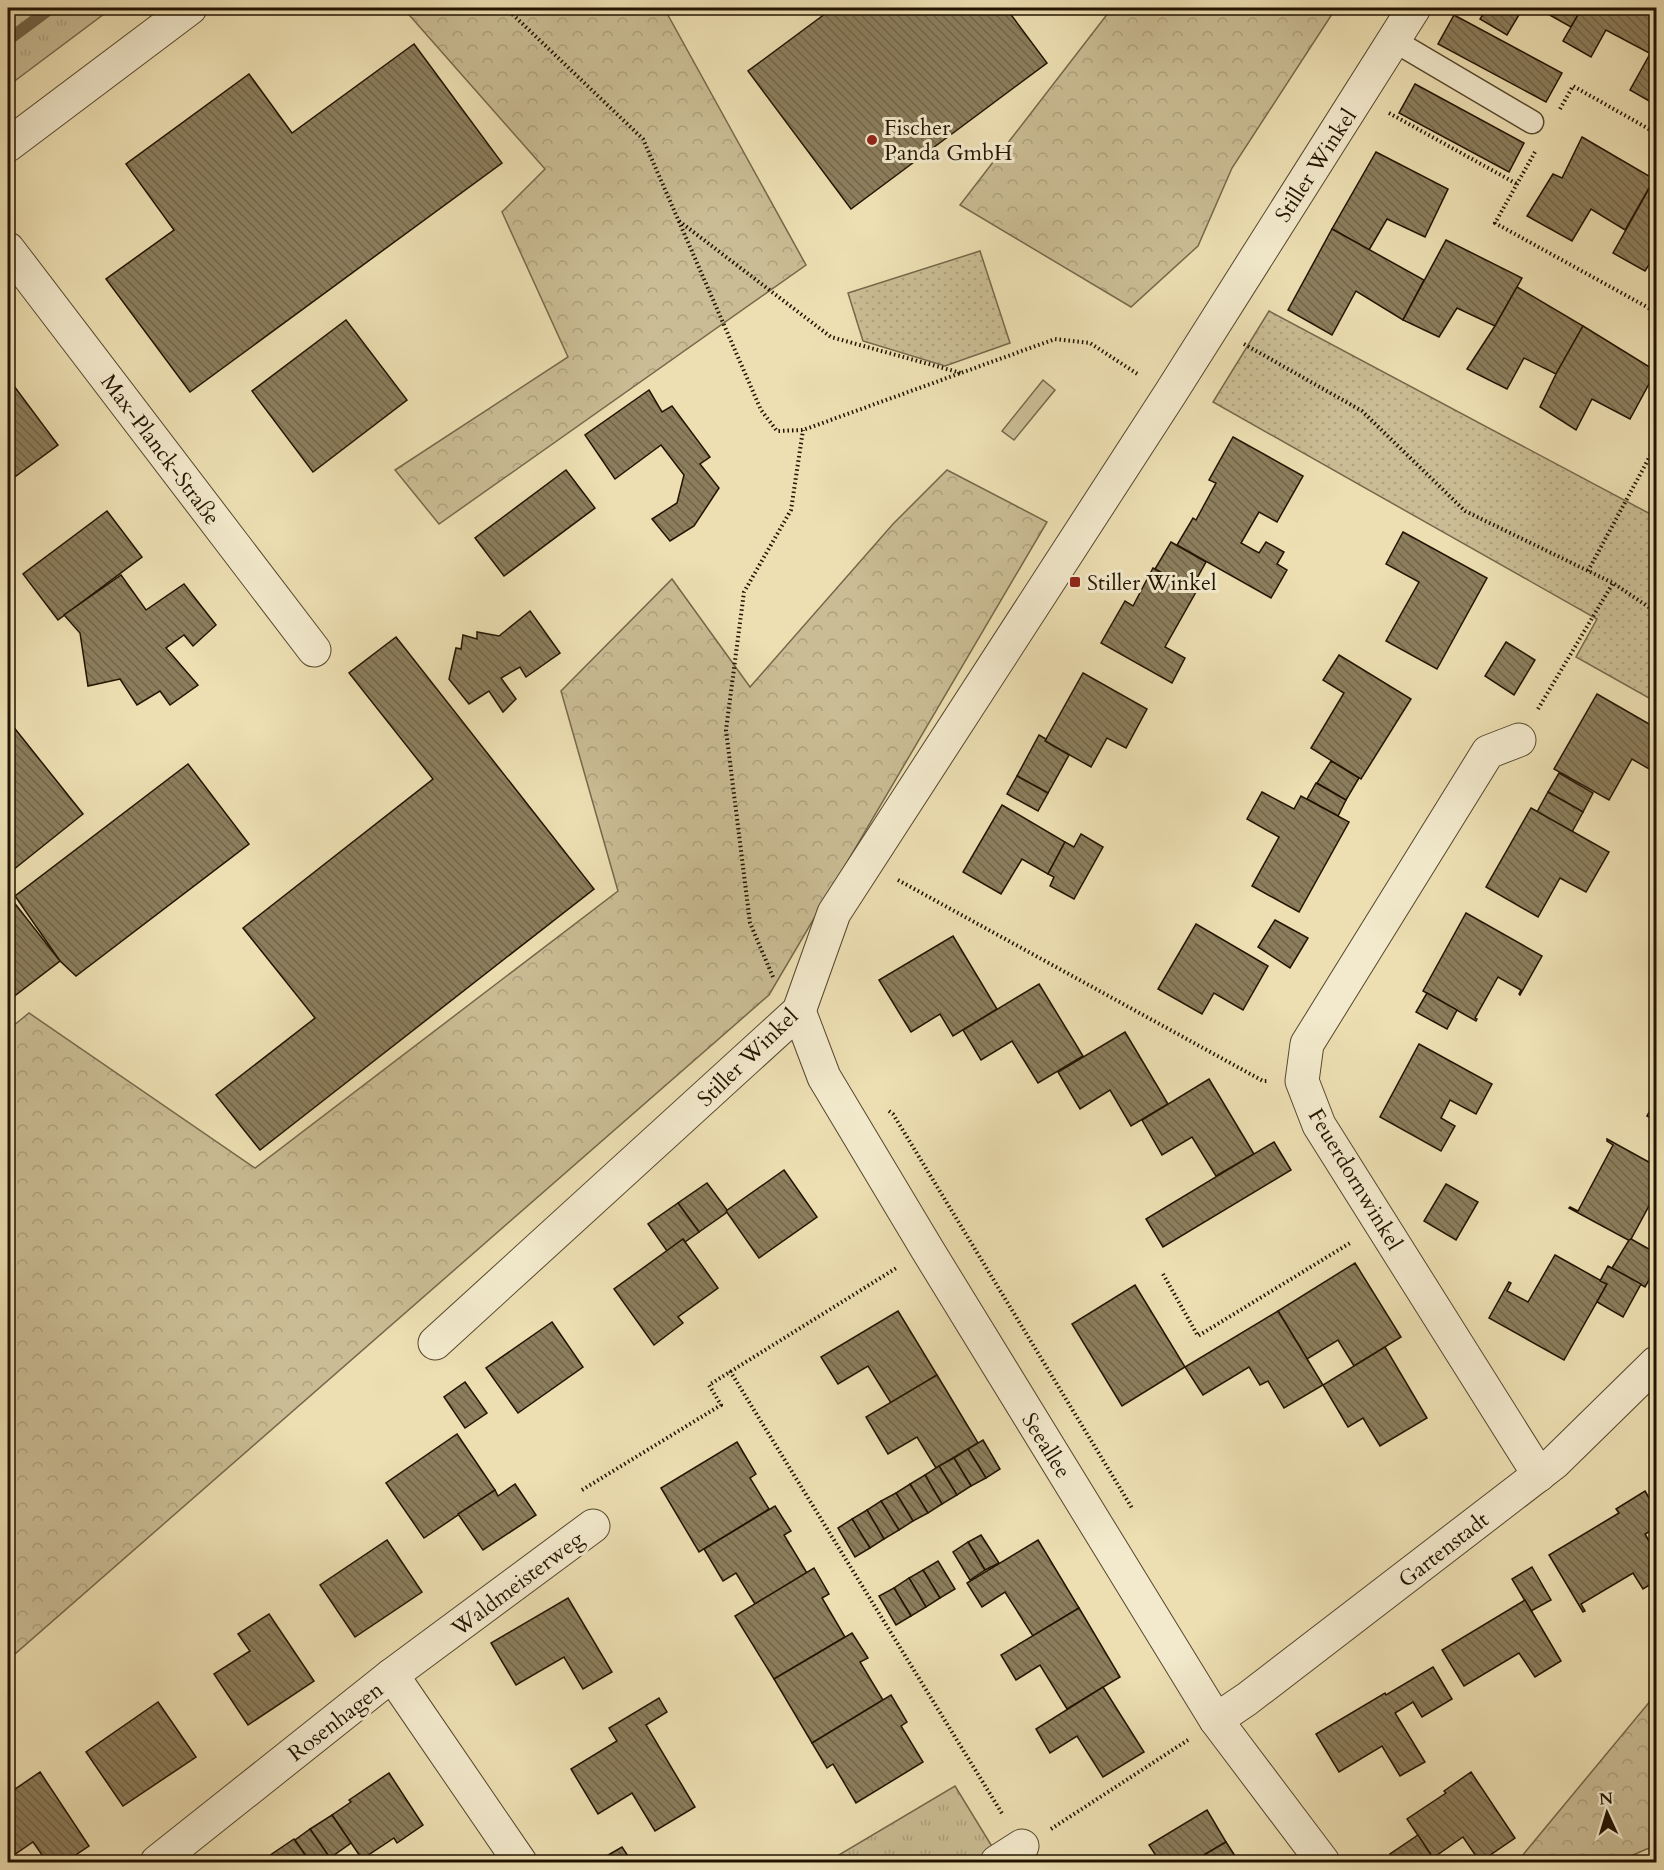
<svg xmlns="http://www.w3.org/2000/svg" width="1664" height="1870" font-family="Cardo,serif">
  <defs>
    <pattern id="grass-tufts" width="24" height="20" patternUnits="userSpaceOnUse" patternTransform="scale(1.5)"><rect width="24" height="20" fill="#cabc94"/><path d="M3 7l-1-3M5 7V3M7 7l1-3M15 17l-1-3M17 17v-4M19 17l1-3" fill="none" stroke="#ada17e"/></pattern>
    <pattern id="forest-crowns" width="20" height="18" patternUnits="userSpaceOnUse" patternTransform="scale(1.5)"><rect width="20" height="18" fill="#cabc94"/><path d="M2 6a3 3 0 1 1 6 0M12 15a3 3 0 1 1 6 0" fill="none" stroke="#ada17e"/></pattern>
    <pattern id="park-dots" width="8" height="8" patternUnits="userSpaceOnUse" patternTransform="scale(1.5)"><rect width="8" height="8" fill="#cabc94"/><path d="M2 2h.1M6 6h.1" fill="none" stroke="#ada17e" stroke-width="1.8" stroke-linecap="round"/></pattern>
    <pattern id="building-back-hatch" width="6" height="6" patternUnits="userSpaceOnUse" patternTransform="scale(1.5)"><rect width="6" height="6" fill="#8c7e5d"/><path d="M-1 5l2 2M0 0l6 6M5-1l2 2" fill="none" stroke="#72664a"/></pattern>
  </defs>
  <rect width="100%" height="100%" fill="#eddfb2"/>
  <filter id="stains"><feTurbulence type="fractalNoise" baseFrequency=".00333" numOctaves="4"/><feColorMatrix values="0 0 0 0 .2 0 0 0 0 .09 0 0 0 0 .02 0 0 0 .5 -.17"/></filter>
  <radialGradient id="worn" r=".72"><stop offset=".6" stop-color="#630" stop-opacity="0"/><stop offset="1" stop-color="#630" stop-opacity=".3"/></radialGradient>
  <g fill="url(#grass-tufts)" stroke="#76684a" stroke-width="1.5">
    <polygon points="21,8 112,8 12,83 8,76 8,18"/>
    <polygon points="955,1786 996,1853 979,1862 827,1862"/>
  </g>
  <g fill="url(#forest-crowns)" stroke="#76684a" stroke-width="1.5">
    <polygon points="403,8 664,8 806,265 439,524 395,470 568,357 502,212 545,169"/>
    <polygon points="1112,8 1336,8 1232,168 1198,246 1131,307 960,205"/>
    <polygon points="947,470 1047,522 769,995 8,1660 8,1030 29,1013 255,1168 618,891 561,691 672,579 750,687 893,524"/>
    <polygon points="1656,1694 1656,1845 1617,1862 1517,1862"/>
  </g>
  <g fill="url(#park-dots)" stroke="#76684a" stroke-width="1.5">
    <polygon points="980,251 1010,343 945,366 863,341 848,293"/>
    <polygon points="1269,311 1656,517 1656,702 1576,657 1597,619 1213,402"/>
  </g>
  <polygon fill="#cabc94" stroke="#76684a" stroke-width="1.5" points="1043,380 1055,390 1014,440 1002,431"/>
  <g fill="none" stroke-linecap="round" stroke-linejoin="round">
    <polyline stroke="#726447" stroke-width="12" points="8,40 51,8"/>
  </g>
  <g fill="url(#building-back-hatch)" stroke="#221401" stroke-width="1.5">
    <polygon points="833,8 1006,8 1047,63 851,209 748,71"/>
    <polygon points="1487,8 1523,8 1507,35 1480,19"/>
    <polygon points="1537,8 1582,8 1571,27"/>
    <polygon points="1582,8 1656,8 1656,43 1651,54 1606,30 1591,57 1563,41"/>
    <polygon points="1454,15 1562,73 1546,102 1438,44"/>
    <polygon points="1656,43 1656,105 1630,90"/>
    <polygon points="414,44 502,163 190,392 106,279 174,230 126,164 249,74 292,133"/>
    <polygon points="1415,84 1524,143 1509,172 1399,113"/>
    <polygon points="1582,137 1654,179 1625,230 1591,209 1572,241 1527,216 1553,174 1562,178"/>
    <polygon points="1376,152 1448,189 1425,237 1387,219 1369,250 1332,229"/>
    <polygon points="1650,187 1656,190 1656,254 1645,271 1613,253"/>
    <polygon points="1332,229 1424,280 1403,320 1356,291 1332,335 1288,310"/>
    <polygon points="1446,240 1522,278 1495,326 1457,308 1439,337 1403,320"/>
    <polygon points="1517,287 1583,326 1556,374 1524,358 1507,389 1467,369 1495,326"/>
    <polygon points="346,320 407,400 313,472 252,391"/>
    <polygon points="1583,326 1656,371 1630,419 1592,399 1576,430 1540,407 1556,374"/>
    <polygon points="8,378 58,445 12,479 8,473"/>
    <polygon points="649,390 662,412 672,406 710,457 700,464 719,488 694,526 670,541 652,519 677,503 684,475 661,445 615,479 585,435"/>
    <polygon points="1233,437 1303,476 1277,522 1259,512 1241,543 1259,553 1266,542 1284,552 1277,564 1287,570 1271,598 1177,545 1193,518 1196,520 1216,483 1209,480"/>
    <polygon points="566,470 595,508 504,576 475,538"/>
    <polygon points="107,511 142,557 58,620 23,574"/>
    <polygon points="1403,532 1487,578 1437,669 1386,641 1419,582 1386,564"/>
    <polygon points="1171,542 1206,562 1191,589 1155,569"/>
    <polygon points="1153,568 1196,592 1165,647 1185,658 1172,683 1101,643 1125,601 1133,606"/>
    <polygon points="121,575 146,610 184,584 216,625 193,646 184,635 166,648 198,685 170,705 160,691 137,705 120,679 88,686 80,633 64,615"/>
    <polygon points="530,611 560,653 526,677 520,667 501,678 516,699 503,712 489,691 469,704 449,679 456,648 461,649 463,635 477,639 477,632 499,636"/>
    <polygon points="396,637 594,889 260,1150 216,1095 315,1018 243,928 433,779 349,673"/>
    <polygon points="1506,642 1535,660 1514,695 1485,676"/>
    <polygon points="1339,655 1411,699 1361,779 1311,748 1344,693 1323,680"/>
    <polygon points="1083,673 1147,709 1126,748 1107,738 1091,767 1045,741"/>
    <polygon points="1597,694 1656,728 1656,773 1632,759 1609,800 1554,769"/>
    <polygon points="8,720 83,814 8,874"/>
    <polygon points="1039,735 1046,739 1045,741 1069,755 1048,793 1017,776"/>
    <polygon points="1331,761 1359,778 1346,800 1317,783"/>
    <polygon points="188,764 249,844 76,976 60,961 15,896"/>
    <polygon points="1559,773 1593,793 1583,812 1548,792"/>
    <polygon points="1017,776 1048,793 1038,811 1007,794"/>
    <polygon points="1316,783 1346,800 1338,816 1307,799"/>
    <polygon points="1262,792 1294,809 1301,796 1349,822 1299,912 1252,886 1279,837 1247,819"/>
    <polygon points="1548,792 1583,812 1572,832 1537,812"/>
    <polygon points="1002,805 1065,842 1048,874 1022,859 1001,894 963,872"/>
    <polygon points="1531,808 1609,852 1586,892 1560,878 1538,917 1486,887"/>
    <polygon points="1081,834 1103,847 1074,899 1050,886 1054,877 1048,874 1065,842 1074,847"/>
    <polygon points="9,896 60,961 8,1001 8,898"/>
    <polygon points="1466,913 1542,956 1520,995 1519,994 1521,990 1498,977 1475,1018 1477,1019 1476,1021 1423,991"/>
    <polygon points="1275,920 1308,938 1290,968 1258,947"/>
    <polygon points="1196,924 1268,966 1243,1010 1214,993 1202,1014 1158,989"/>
    <polygon points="953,936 997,1009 953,1036 940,1014 911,1032 879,980"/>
    <polygon points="1039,984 1083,1056 1038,1083 1012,1041 981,1060 963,1030"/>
    <polygon points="1427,993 1457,1010 1447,1029 1416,1012"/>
    <polygon points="1125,1032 1168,1104 1131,1126 1110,1090 1080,1109 1058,1072"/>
    <polygon points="1419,1044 1492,1084 1476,1114 1450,1100 1441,1118 1455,1126 1441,1151 1380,1117"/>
    <polygon points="1209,1079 1254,1154 1216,1176 1192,1137 1162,1155 1142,1120"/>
    <polygon points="1656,1100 1656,1121 1647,1116"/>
    <polygon points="1607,1139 1656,1166 1656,1205 1654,1210 1649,1206 1630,1241 1569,1208 1570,1207 1578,1211 1613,1145 1607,1141"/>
    <polygon points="1274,1142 1291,1170 1163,1247 1146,1219"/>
    <polygon points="784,1170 817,1217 759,1258 726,1211"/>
    <polygon points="707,1183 727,1210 726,1213 699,1232 678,1203"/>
    <polygon points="1446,1184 1478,1202 1456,1240 1424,1221"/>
    <polygon points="678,1203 699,1232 685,1242 683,1239 667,1251 648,1224"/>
    <polygon points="683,1239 718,1288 678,1317 683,1323 654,1345 614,1289"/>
    <polygon points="1631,1239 1656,1253 1656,1268 1645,1287 1612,1268 1629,1240"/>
    <polygon points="1555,1255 1607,1284 1564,1360 1489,1318 1509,1282 1511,1283 1507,1291 1528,1302"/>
    <polygon points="1355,1263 1401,1337 1354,1366 1338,1340 1307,1359 1278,1311"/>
    <polygon points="1608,1266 1641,1284 1623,1317 1597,1302 1607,1284 1600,1281"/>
    <polygon points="1135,1285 1185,1367 1122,1406 1072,1324"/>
    <polygon points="898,1311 937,1375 891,1403 868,1366 838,1384 821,1357"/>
    <polygon points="1278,1311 1323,1385 1284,1408 1268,1381 1260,1385 1249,1367 1203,1395 1185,1367"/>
    <polygon points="552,1322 583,1367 518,1413 486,1368"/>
    <polygon points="1385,1347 1427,1418 1380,1446 1363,1418 1348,1427 1323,1385"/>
    <polygon points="937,1375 978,1443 936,1468 917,1437 888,1454 866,1417"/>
    <polygon points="465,1382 487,1413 465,1428 444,1397"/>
    <polygon points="457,1434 495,1490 424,1538 386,1483"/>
    <polygon points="983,1440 1000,1469 986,1478 968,1449"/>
    <polygon points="737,1442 756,1474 750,1478 769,1509 699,1552 661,1488"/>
    <polygon points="968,1449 986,1478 971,1486 954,1458"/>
    <polygon points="954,1458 971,1486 957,1495 939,1466"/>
    <polygon points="939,1466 957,1495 942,1504 925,1475"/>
    <polygon points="925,1475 942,1504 928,1513 910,1484"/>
    <polygon points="515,1484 536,1515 483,1550 458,1514 495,1490 498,1496"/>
    <polygon points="910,1484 928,1513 913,1521 896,1493"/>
    <polygon points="1645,1491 1656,1510 1656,1528 1645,1534 1656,1553 1656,1581 1643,1589 1633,1573 1581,1604 1585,1611 1583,1612 1549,1555 1619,1513 1616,1509"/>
    <polygon points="896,1493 913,1521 899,1530 881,1501"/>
    <polygon points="881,1501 899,1530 884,1539 867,1510"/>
    <polygon points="775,1506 791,1531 784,1535 807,1573 755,1604 736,1573 723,1581 704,1549"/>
    <polygon points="867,1510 884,1539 870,1548 852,1519"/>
    <polygon points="852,1519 870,1548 855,1557 838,1528"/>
    <polygon points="981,1535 999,1563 985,1570 968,1542"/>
    <polygon points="387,1540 422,1592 355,1637 320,1585"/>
    <polygon points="1038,1540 1079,1608 1033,1636 1005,1592 982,1607 967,1583"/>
    <polygon points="968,1542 985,1570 970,1580 953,1552"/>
    <polygon points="938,1561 955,1589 940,1598 923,1570"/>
    <polygon points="1532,1567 1551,1600 1531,1611 1512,1579"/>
    <polygon points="814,1568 829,1594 822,1598 845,1637 774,1679 735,1616"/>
    <polygon points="923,1570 940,1598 926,1607 909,1578"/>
    <polygon points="909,1578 926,1607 911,1616 894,1588"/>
    <polygon points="894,1588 911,1616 896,1625 879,1596"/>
    <polygon points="568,1598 612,1672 583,1689 564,1657 516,1685 491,1643"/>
    <polygon points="1525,1600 1561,1661 1535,1677 1519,1653 1464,1686 1442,1650"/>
    <polygon points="1079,1608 1120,1677 1067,1709 1040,1665 1016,1680 1001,1655"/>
    <polygon points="269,1614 314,1681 248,1725 214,1674 250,1651 238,1634"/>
    <polygon points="852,1633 868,1658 860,1662 883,1700 812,1743 774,1679"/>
    <polygon points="1433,1667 1452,1699 1422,1717 1413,1702 1395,1713 1425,1762 1400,1776 1382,1746 1339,1772 1316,1734 1385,1693 1386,1695"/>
    <polygon points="1103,1687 1144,1752 1103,1777 1077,1736 1050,1753 1036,1729"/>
    <polygon points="891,1695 907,1722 901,1726 923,1762 856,1803 833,1764 827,1768 812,1743"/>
    <polygon points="659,1698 667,1712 646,1725 695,1807 655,1831 632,1793 598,1814 571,1769 617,1741 609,1728"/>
    <polygon points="158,1702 196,1757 123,1806 86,1752"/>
    <polygon points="40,1772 89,1846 65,1862 47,1862 33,1842 8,1859 8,1794"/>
    <polygon points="1471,1772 1515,1838 1480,1862 1463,1837 1433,1858 1407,1819 1446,1793 1444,1791"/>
    <polygon points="389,1773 423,1825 397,1843 394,1838 364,1858 367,1862 364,1862 332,1815 351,1802 349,1800"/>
    <polygon points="1207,1810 1226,1842 1192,1862 1160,1862 1149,1845"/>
    <polygon points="332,1815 351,1843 330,1858 310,1829"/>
    <polygon points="310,1829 330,1858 323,1862 310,1862 295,1840"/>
    <polygon points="1418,1835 1433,1858 1436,1855 1440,1862 1396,1862 1390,1854"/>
    <polygon points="294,1839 310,1862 260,1862"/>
    <polygon points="1226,1842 1239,1862 1192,1862"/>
    <polygon points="622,1847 632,1862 596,1862"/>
  </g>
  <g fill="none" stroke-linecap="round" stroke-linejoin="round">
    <g stroke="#55472d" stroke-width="25">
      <polyline id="service" points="1393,40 1532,122"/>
    </g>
    <g stroke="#55472d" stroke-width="35">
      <g id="minor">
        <polyline points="8,145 190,8"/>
        <polyline points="8,249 314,650"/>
        <polyline points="1519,740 1488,752 1307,1044 1302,1081 1319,1125 1539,1475"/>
        <polyline points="799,1011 824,1077 927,1249 1216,1720 1323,1862"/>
        <polyline points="435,1343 799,1011 834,913 1170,394 1414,8"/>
        <polyline points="392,1675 520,1862"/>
        <polyline points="1216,1720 1247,1699 1554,1463 1656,1363"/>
        <polyline points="157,1862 392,1675 593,1526"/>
        <polyline points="997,1862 1022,1846"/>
      </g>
    </g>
    <g stroke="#221401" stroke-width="4" stroke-dasharray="1.5 3" stroke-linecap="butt">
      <polyline points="506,8 643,139 761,410 777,431 803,430 1055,339 1090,343 1139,375"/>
      <polyline points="1560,109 1573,86 1656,133"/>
      <polyline points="1389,113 1517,184"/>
      <polyline points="1535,152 1495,223 1656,312"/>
      <polyline points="679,221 831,337 961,373"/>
      <polyline points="1244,344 1362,411 1465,511 1613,583 1656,612"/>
      <polyline points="1588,571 1656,445"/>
      <polyline points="1538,709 1613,583"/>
      <polyline points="898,880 1263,1081 1268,1081"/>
      <polyline points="773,977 750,923 726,730 744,592 791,510 803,430"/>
      <polyline points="889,1111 893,1114 1132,1508"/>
      <polyline points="1163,1274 1198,1336 1350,1243"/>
      <polyline points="730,1371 1003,1815"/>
      <polyline points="582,1490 721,1405 709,1385 898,1267"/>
      <polyline points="1051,1829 1188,1740"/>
    </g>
    <use href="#service" stroke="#f3eacd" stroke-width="22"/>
    <use href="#minor" stroke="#f3eacd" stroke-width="33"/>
  </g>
  <g fill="#8f2418" stroke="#f3eacd" stroke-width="2">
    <circle cx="872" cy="140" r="6"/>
    <rect x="1069" y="576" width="12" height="12" rx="3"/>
  </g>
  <g text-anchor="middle" stroke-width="6" stroke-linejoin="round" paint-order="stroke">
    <g font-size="22" fill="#221401" stroke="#f3eacd" text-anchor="start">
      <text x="884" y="135">Fischer<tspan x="884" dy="25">Panda GmbH</tspan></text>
      <text x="1087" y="590">Stiller Winkel</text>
    </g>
    <g font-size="22" fill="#221401" stroke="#f3eacd">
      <text transform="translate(1315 165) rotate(-57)" y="8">Stiller Winkel</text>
      <text transform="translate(161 449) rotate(53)" y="8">Max-Planck-Straße</text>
      <text transform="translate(747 1057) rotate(-44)" y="8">Stiller Winkel</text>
      <text transform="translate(1356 1179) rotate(59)" y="8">Feuerdornwinkel</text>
      <text transform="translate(1047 1445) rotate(58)" y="8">Seeallee</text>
      <text transform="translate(1443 1549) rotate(-38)" y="8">Gartenstadt</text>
      <text transform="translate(517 1583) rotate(-37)" y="8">Waldmeisterweg</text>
      <text transform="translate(335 1721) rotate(-38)" y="8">Rosenhagen</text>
    </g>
  </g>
  <rect width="1664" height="1870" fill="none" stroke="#eddfb2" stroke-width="30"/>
  <rect x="9" y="9" width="1646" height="1852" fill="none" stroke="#221401" stroke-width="3"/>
  <rect x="15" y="15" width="1634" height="1840" fill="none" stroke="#221401" stroke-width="1.5"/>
  <g transform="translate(1607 1813) rotate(356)" stroke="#f3eacd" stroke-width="4.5" paint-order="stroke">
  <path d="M0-4.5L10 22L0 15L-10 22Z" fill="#221401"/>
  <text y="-9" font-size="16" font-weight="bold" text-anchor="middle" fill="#221401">N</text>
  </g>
  <rect width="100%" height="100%" filter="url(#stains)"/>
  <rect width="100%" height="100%" fill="url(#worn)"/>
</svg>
